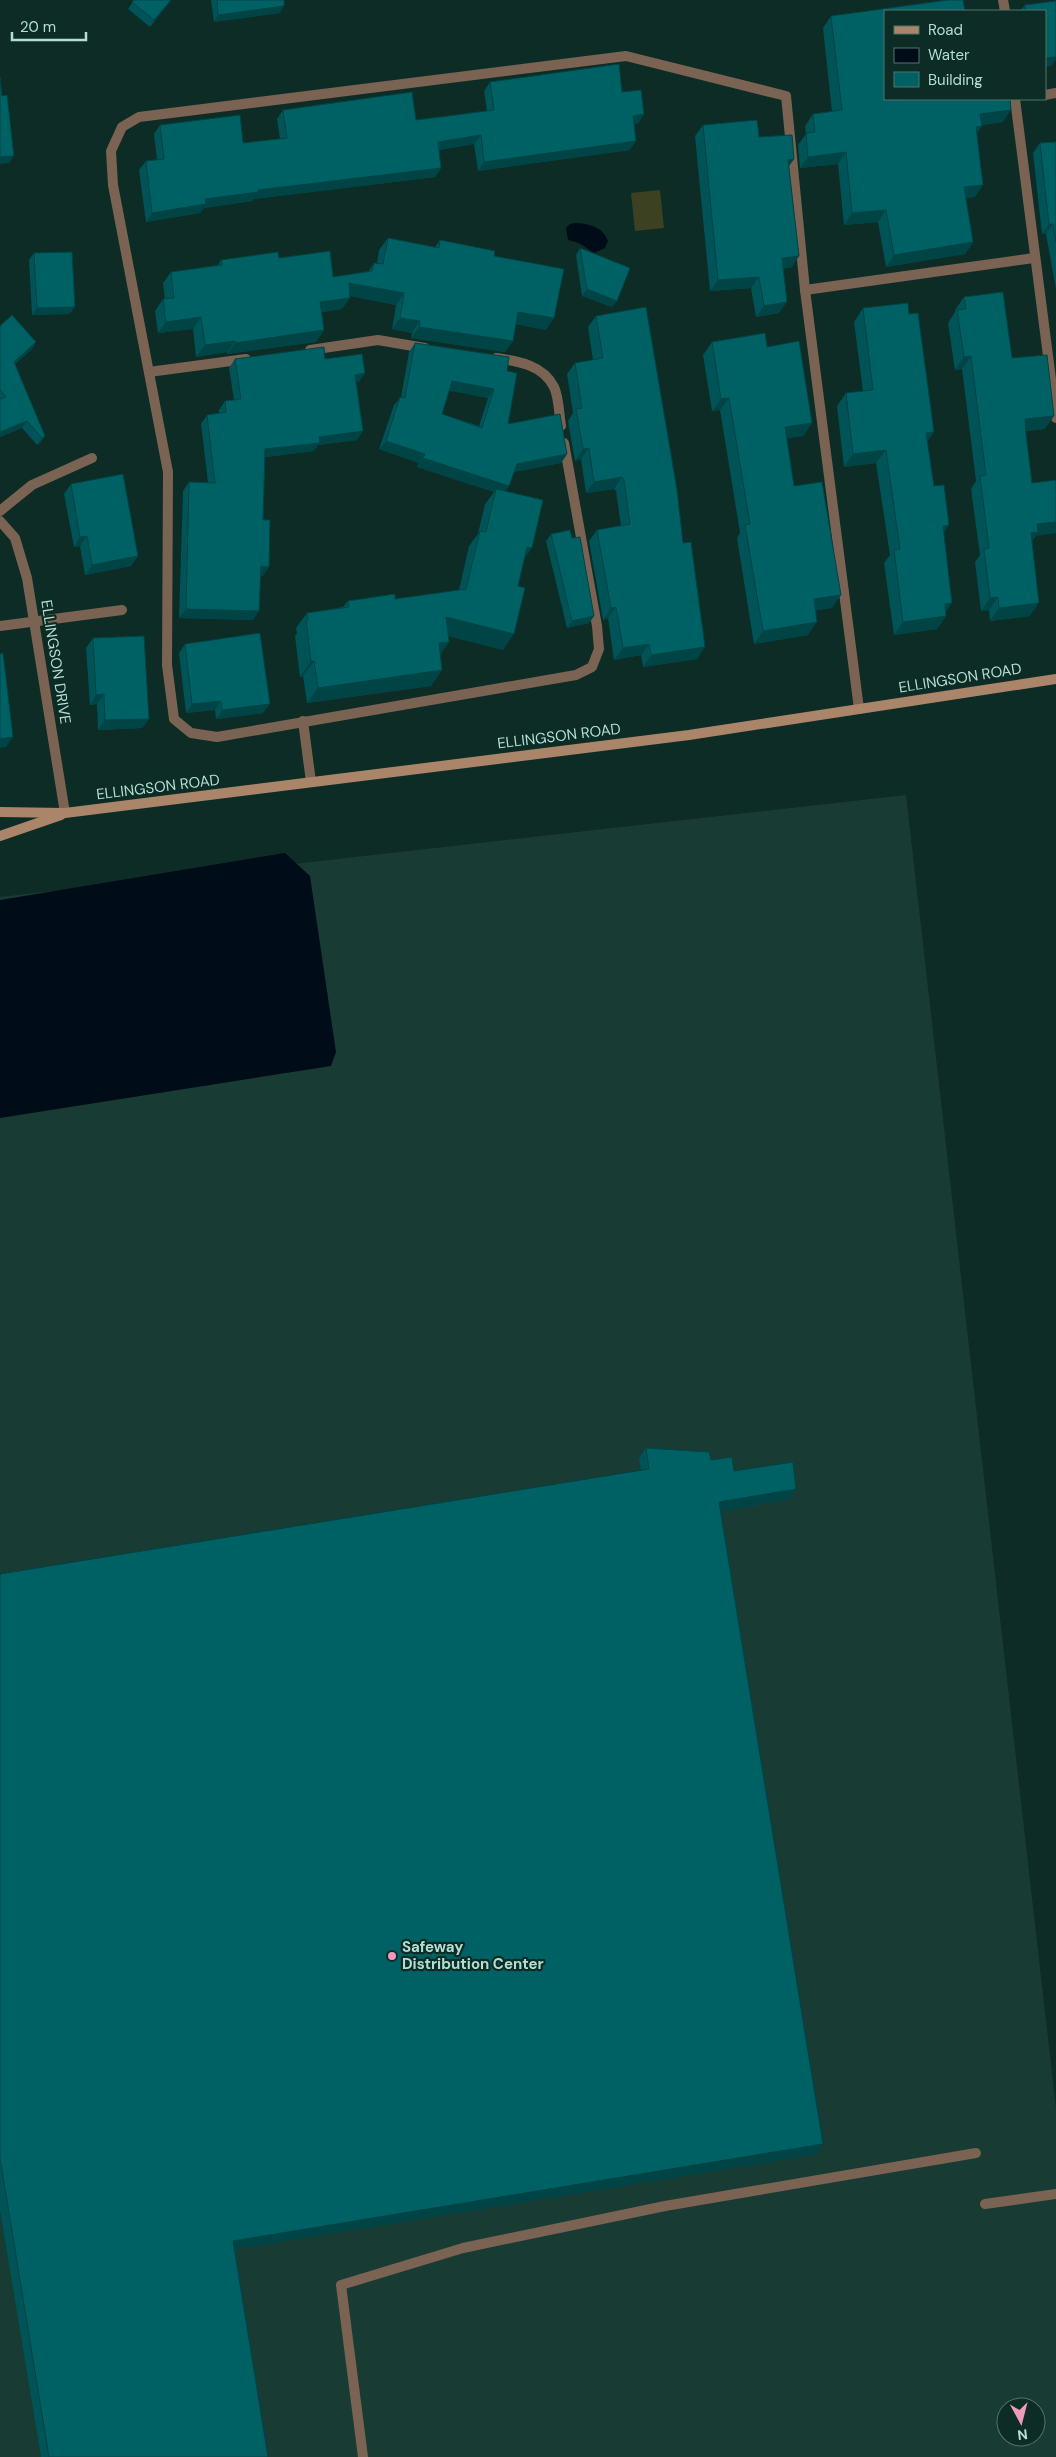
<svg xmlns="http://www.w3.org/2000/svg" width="1056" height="2457" font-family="'DM Sans',sans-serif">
  <rect width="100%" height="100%" fill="#0d2c26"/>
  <path fill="#183b34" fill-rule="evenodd" d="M906,795l150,1313v349h-1056v-1560zM1006,2407h30v30h-30z"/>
  <polygon fill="#3c4221" points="660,190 664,228 635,231 631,193"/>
  <g fill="#000d18">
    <path d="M576,223c14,1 27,4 32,18l-3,7 -11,5 -15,-10 -11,-3 -2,-12 4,-4z"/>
    <polygon points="285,853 310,876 336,1052 331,1066 0,1118 0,900"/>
  </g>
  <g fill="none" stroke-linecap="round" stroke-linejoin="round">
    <g stroke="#7a6352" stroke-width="10">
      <polyline points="1003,0 1005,11"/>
      <polyline points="1045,95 1056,93"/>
      <polyline points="1015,99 1056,418"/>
      <polyline points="805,290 1034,258"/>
      <polyline points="310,350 378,340 425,348"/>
      <path d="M496,358c22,3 47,7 58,29 5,10 5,28 7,39"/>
      <polyline points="149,372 246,359"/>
      <polyline points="564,443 597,626 599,649 592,667 576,675 217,737 191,733 174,719 167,665 168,472 113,185 111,151 122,127 139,117 626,56 786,96 805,290 859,709"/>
      <polyline points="0,511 32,485 92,458"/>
      <polyline points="0,626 122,610"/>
      <polyline points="303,721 311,782"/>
      <polyline points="985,2204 1056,2194"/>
      <polyline points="363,2457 341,2285 463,2248 665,2206 976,2153"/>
    </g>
    <polyline stroke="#7a6352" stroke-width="10" points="0,521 15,538 27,578 65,813"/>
    <g stroke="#aa856a" stroke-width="10">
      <polyline points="0,812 65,813 689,735 1056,679"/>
      <polyline points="0,836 61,815"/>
    </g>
  </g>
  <g fill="#005356" fill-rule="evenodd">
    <polygon points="134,0 171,0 150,27 128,9"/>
    <polygon points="211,0 284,0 280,13 214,22"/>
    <polygon points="1056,1 1056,59 1051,66 1045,11 1020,11 1025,5"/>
    <polygon points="885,11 1003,122 982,125 977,133 975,197 966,198 973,242 965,254 886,267 878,222 844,225 838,164 800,168 798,145 806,134 805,126 813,114 832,112 823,28 831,16"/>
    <polygon points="490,82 622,92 644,114 638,123 634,124 630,150 478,171 474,144 439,150 441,168 435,177 254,199 252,201 204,208 200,213 146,222 139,170 146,161 157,160 154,134 160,125 243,143 280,139 277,119 283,110 416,120 487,111 484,91"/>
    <polygon points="703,125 794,159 789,166 799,256 791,268 783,268 779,313 756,317 751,288 710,291 695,136"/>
    <polygon points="1056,142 1056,289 1046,234 1042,234 1033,153 1040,143"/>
    <polygon points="388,238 435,247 440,240 494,256 546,330 516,324 505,352 411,338 412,333 392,329 396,305 350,296 342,309 322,312 324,330 316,342 227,354 227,352 196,357 193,329 158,333 155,311 163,299 165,299 163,283 171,272 218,265 221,260 279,258 333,277 368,272 374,263 377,263 379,250"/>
    <polygon points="580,248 612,307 582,296 576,255"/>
    <polygon points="34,253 70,314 32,315 29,260"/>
    <polygon points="964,297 1012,358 1045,429 1026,431 1036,536 1032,541 1030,616 990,621 989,610 981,611 975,562 980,555 971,489 976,481 962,369 955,370 948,323 955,312 955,310"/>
    <polygon points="863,308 927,442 934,486 944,533 946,616 937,629 894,635 884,563 890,555 876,463 844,467 837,406 846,393 863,391 854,322"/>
    <polygon points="596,316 697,659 643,667 641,655 614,660 608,618 603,620 589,541 597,530 621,526 616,491 614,489 586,493 581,459 575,461 568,421 573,413 567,374 575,363 593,360 588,327"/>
    <polygon points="0,326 32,349 15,364 45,436 40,443 37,445 22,428 0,437"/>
    <polygon points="712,342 767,347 812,423 803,436 786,438 794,486 832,608 815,610 808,635 754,644 737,538 740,533 729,465 720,410 712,411 703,355"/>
    <path d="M415,343l92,28 1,53 59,30 -6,9 -47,9 -8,19 17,70 -20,89 -54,-14v6l-9,13 2,15 -11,16 -124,17 -4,-27 -3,1 -5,-41 2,-3 -1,-5 11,-15 36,-6 5,-6 47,-2 64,-9 10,-44 9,-12 7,-30 9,-12 -77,-25 2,-4 -40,-14 15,-44 7,-8 8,-45zM449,390l39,8 -9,28 -37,-12z"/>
    <polygon points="235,359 325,359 359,382 356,382 357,440 318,445 314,451 265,457 263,520 263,576 261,576 253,620 179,618 183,491 189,482 208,483 201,424 207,415 219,414 219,410 225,401 234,400 229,368"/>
    <polygon points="71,484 138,556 131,566 85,575 80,546 74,547 64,494"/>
    <polygon points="551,534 594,616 589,623 567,628 546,541"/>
    <polygon points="93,638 149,719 142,728 98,730 97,704 90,705 86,648"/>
    <polygon points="185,644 263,713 216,719 215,710 186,713 179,653"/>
    <polygon points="646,1448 711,1460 734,1471 796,1489 789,1499 721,1511 823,2144 817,2154 235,2249 268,2457 41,2457 0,2210 0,1574 641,1471 639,1458"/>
  </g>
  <g fill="#004446">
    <polygon points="171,0 150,27 154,20"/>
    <polygon points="284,6 280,13 214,22 218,15"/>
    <polygon points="1056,57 1056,59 1051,66 1045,67 1045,58"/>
    <polygon points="1011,110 1003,122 972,126 980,114"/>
    <polygon points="644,114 638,123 627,125 633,116"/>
    <polygon points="982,126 974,138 976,127"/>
    <polygon points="481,135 474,144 432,151 438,142"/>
    <polygon points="636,141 630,150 478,171 484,162"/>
    <polygon points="846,152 838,164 800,168 808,157"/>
    <polygon points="14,156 9,163 0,164 0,157"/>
    <polygon points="794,159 786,170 788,160"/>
    <polygon points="441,168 435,177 254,199 252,201 204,208 200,213 146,222 152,213 205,199 258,190"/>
    <polygon points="983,185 975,197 956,199 964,187"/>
    <polygon points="886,210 878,222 844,225 852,213"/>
    <polygon points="1049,224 1053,224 1046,234 1042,234"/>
    <polygon points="973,242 965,254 886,267 894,255"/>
    <polygon points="799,256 791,268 774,269 782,258"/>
    <polygon points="759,277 751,288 710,291 718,280"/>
    <polygon points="349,283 404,293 396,305 340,294"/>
    <polygon points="587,289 617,301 612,307 582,296"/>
    <polygon points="350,298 342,309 312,313 320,302"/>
    <polygon points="787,302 779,313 756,317 764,306"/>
    <polygon points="75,307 70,314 32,315 37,308"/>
    <polygon points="518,312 554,318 546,330 510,323"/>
    <polygon points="201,317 193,329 158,333 166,322"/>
    <polygon points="400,318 420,321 412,333 392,329"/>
    <polygon points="419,327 513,341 505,352 411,338"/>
    <polygon points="324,330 316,342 227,354 235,343"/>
    <polygon points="235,341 227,352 196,357 205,345"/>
    <polygon points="36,342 32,349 9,369 14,362"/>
    <polygon points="971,356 962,369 955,370 964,357"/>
    <polygon points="365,373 359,382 348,383 355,375"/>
    <polygon points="452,381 494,389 488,398 445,390"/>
    <polygon points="729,398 720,410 712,411 721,399"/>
    <polygon points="1054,416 1045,429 1016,432 1025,419"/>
    <polygon points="27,421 22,428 0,437 0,432"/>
    <polygon points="812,423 803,436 776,440 785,427"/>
    <polygon points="363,431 357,440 318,445 314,451 259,458 265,449 319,437"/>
    <polygon points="934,432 925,445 926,433"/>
    <polygon points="45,436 40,443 37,445 42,438"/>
    <polygon points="386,441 425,454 419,463 379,449"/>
    <polygon points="589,448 581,459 575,461 583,449"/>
    <polygon points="886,450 876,463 844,467 853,454"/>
    <polygon points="567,454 561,463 511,472 517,464"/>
    <polygon points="423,458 509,486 503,495 496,489 494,492 417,467"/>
    <polygon points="622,477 614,489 586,493 594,482"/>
    <polygon points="1056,522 1056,533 1036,536 1029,545 1022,546 1037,524"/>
    <polygon points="949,525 940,539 943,526"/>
    <polygon points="87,536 80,546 74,547 80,537"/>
    <polygon points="527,547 532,548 521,564"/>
    <polygon points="138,556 131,566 85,575 92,565"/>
    <polygon points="261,566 269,567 263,576 255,575"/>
    <polygon points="841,595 832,608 805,612 814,599"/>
    <polygon points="998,597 989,610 981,611 990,598"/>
    <polygon points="952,603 943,616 945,604"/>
    <polygon points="1039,603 1030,616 990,621 999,608"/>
    <polygon points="616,607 608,618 603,620 611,608"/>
    <polygon points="186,609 259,611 253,620 179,618"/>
    <polygon points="594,616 589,623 567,628 572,621"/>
    <polygon points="946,616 937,629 894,635 903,622"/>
    <polygon points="446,617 514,634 503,650 435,633"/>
    <polygon points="817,622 808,635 754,644 763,631"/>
    <polygon points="449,642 438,658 439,643"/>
    <polygon points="649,644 641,655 614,660 623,648"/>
    <polygon points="705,647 697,659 643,667 651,655"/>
    <polygon points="311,661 314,661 303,676 300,677"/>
    <polygon points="442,670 431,686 307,703 318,688"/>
    <polygon points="104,694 97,704 90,705 96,695"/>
    <polygon points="221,701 215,710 186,713 192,704"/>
    <polygon points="270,704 263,713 216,719 222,710"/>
    <polygon points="149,719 142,728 98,730 105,720"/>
    <polygon points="13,737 6,747 0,748 0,739"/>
    <polygon points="796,1489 789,1499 713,1512 719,1502"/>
    <polygon points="823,2144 817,2154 226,2251 233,2241"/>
  </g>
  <g fill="#006164" stroke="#004446" fill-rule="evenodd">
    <polygon points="134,0 171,0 154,20 132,2"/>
    <polygon points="217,0 284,0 284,6 218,15"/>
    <polygon points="948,0 963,0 965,11 885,11 885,99 1010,99 1011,110 980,114 982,126 976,127 983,185 964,187 973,242 894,255 886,210 852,213 846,152 808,157 806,133 815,132 813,114 842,110 831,16"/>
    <polygon points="1056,1 1056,57 1045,58 1045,11 1026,11 1025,5"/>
    <polygon points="619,64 622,92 641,90 644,114 633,116 636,141 484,162 481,135 438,142 441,168 258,190 259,192 205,199 206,204 152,213 146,161 164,159 160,125 240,115 243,143 287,138 283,110 412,92 416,120 448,116 494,110 490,82"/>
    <polygon points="0,77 2,96 7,95 14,156 0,157"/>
    <polygon points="757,120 759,137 792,135 794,159 788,160 799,256 782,258 787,302 764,306 759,277 718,280 703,125"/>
    <polygon points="1056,142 1056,242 1053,224 1049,224 1040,143"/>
    <polygon points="388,238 439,248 440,240 495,251 494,256 564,269 554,318 518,312 513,341 419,327 420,321 400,318 404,293 349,283 350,298 320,302 324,330 235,343 235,341 205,345 201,317 166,322 163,299 174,298 171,272 222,265 221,260 278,252 279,258 330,251 333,277 372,271 374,263 383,264"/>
    <polygon points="580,248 630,268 617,301 587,289"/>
    <polygon points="72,252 75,307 37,308 34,253"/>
    <polygon points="1003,292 1012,358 1047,355 1054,416 1025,419 1026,434 1032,483 1056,480 1056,522 1037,524 1038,532 1031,533 1039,603 999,608 998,597 990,598 984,549 989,548 980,476 986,475 971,356 964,357 957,310 966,309 964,297"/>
    <polygon points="908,303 909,314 918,313 934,432 926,433 934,486 944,485 949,525 943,526 952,603 945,604 946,616 903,622 894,550 900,549 886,450 853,454 846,393 873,390 863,308"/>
    <polygon points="646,307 677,490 683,543 691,542 705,647 651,655 649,644 623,648 616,607 611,608 597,530 630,524 624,480 622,477 594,482 589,448 583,449 576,409 582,408 575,363 603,358 596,316"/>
    <polygon points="12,315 36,342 14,362 45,436 42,438 27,421 0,432 0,399 6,397 0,390 0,326"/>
    <polygon points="765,333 767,347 799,341 812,423 785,427 794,486 822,482 841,595 814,599 817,622 763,631 745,525 750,524 729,398 721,399 712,342"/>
    <path d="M415,343l94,14 -2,14 10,2 -9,51 52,-10 7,40 -50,10 -8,22 -86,-28 2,-4 -39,-13 14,-44 5,1zM452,381l42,8 -12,39 -40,-14z"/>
    <polygon points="324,347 325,359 362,354 365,373 355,375 363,431 319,437 320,443 265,449 263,520 270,520 269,567 261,566 259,611 186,609 189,482 215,483 207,415 226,412 225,401 241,399 235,359"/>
    <polygon points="123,474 138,556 92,565 87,536 80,537 71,484"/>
    <polygon points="496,489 543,500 532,548 527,547 518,586 525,588 514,634 446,617 449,642 439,643 442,670 318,688 314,661 311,661 306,620 308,620 307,613 349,607 348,601 395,594 395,599 466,589 480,531 486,532"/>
    <polygon points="570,530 572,538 580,537 594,616 572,621 551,534"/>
    <polygon points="260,633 270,704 222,710 221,701 192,704 185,644"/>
    <polygon points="144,636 149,719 105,720 104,694 96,695 93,638"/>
    <polygon points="3,653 13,737 0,739 0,654"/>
    <polygon points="646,1448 709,1452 711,1460 732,1457 734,1471 793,1462 796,1489 719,1502 823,2144 233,2241 268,2457 49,2457 0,2158 0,1574 649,1469"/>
  </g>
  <circle fill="#ef9ab8" stroke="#0d2c26" stroke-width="2" cx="392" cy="1956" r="5"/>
  <g text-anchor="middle" stroke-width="4.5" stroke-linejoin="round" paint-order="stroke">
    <g font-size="15" fill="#b3dfd3" stroke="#0d2c26">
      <text transform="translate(56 662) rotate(81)" y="5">ELLINGSON DRIVE</text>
      <text transform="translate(960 678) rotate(-9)" y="5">ELLINGSON ROAD</text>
      <text transform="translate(559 736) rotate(-7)" y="5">ELLINGSON ROAD</text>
      <text transform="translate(158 787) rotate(-7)" y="5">ELLINGSON ROAD</text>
    </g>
    <g font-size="15" font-weight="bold" fill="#b3dfd3" stroke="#0d2c26" text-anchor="start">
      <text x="402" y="1952">Safeway<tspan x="402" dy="17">Distribution Center</tspan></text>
    </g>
  </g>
  <rect x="884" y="10" width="162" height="90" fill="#0d2c26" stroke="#4f746b"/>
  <rect x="894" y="26" width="25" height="8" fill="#aa856a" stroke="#4f746b"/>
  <text x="928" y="35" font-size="15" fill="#b3dfd3">Road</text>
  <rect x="894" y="48" width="25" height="15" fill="#000d18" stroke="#4f746b"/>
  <text x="928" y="60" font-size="15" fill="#b3dfd3">Water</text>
  <rect x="894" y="72" width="25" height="15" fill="#006164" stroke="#4f746b"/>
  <text x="928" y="85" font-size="15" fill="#b3dfd3">Building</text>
  <g transform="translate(1021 2422) rotate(173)"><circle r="24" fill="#0d2c26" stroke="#4f746b"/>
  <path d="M0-4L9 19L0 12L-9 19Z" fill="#ef9ab8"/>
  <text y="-8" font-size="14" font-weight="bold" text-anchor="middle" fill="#b3dfd3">N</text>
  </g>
  <path d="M12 32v8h74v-8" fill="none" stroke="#b3dfd3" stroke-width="2.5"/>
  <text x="20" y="32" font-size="15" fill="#b3dfd3" stroke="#0d2c26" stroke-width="4" paint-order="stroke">20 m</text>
</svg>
